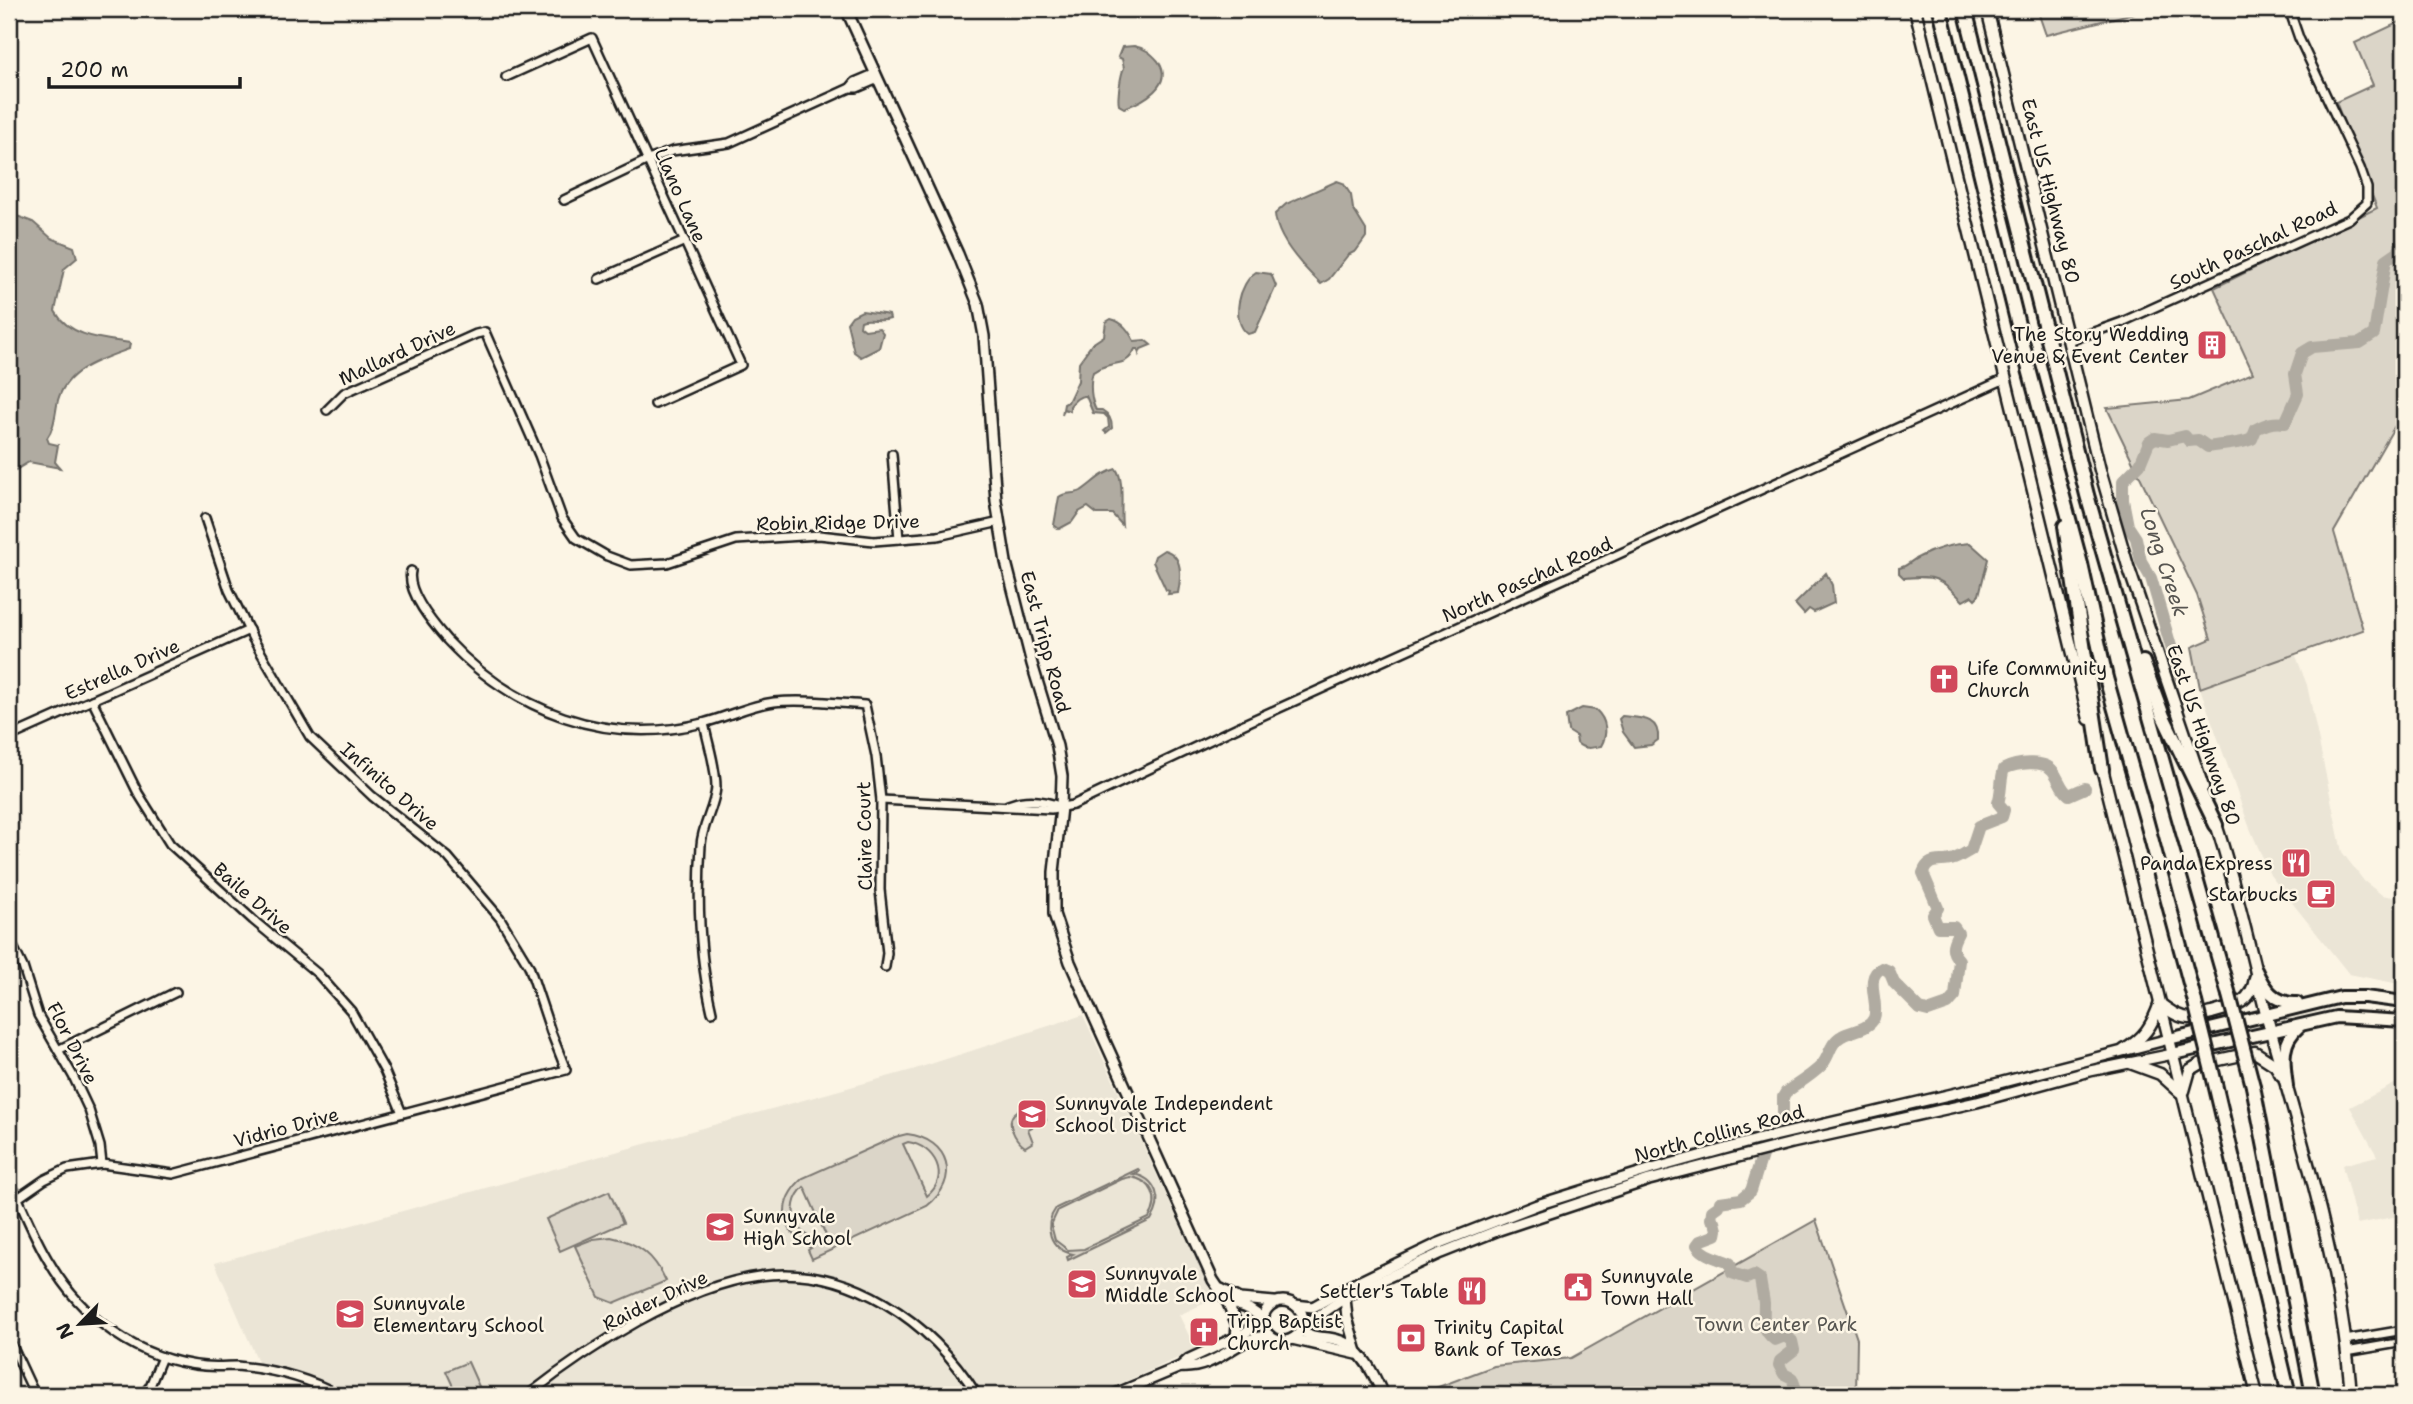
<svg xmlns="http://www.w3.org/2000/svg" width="2413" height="1404" font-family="'Shantell Sans',sans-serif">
  <rect width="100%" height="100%" fill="#fcf5e5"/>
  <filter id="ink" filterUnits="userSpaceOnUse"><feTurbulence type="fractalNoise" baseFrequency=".0143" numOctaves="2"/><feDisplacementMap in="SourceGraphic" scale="14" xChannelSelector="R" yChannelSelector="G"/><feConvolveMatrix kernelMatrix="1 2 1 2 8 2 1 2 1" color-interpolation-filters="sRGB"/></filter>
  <g filter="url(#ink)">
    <g fill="#ebe5d6">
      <polygon points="2295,653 2307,685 2342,852 2364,881 2382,895 2404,899 2404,985 2349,974 2270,875 2249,826 2200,688"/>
      <polygon points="1083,1015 1214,1299 1179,1315 1196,1350 1095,1395 354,1395 343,1388 299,1373 260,1366 215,1263 912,1070"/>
      <polygon points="2404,1079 2404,1215 2357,1224 2342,1165 2377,1156 2350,1107"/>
    </g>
    <g fill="#dbd5c8" stroke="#7c7872" stroke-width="2" fill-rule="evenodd">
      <polygon points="2037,9 2142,9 2142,11 2046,35"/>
      <polygon points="2404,20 2404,410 2334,532 2363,630 2200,688 2192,647 2211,639 2197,595 2107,408 2189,400 2253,373 2214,288 2377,208 2336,102 2373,85 2355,43"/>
      <path d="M1038,1102l8,18 -18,9 5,13 -8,5c-10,-7 -21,-26 -9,-35 6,-4 15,-7 22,-10z"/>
      <path d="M907,1134c43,5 54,46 20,72l-115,53 -4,-9 3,-2c-31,-17 -35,-46 -8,-70l92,-41zM908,1142c27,4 43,35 19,54l-24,-52zM804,1187l1,1 23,52c-31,4 -46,-33 -24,-53z"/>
      <path d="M1138,1169l2,2 -7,3c24,4 31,27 18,46l-83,40 -1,-3 6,-3c-24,-5 -30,-28 -17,-46zM1130,1177c22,3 31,22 19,41l-65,31 -16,1 -13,-10 -4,-15 7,-15 64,-31z"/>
      <polygon points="609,1191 623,1223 560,1251 546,1219"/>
      <polygon points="1816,1220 1857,1339 1856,1395 1417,1395 1494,1366 1571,1358"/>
      <path d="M611,1237c28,6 43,18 55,44l-52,22 -15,-6 -24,-51 18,-7z"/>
      <polygon points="468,1362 481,1391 472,1395 457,1395 446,1371"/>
    </g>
    <g fill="#b0aba1" stroke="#75726c" stroke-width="2">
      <path d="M1134,46c11,2 17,7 24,15 17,24 -16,41 -34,47l-5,-3c-2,-7 2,-32 5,-37l-2,-9 -4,-2 4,-10z"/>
      <path d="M1337,181l6,2 8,12 2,14 13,21v7l-10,14 -8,4 -19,24 -8,5c-18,-17 -44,-44 -46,-70l11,-10z"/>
      <path d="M9,213l24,9 18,16 23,9 3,11 -13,11 -9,42c14,26 48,28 75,32l-1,6c-27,10 -62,20 -71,51 -3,13 -3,27 -11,38l2,5 9,2 -3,17 5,6 -31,-6 -20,12z"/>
      <path d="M1256,272l15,2 5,12 -21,46 -7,2c-18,-13 -9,-51 8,-62z"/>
      <path d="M862,311l27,4 1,4c-10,4 -21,-2 -29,2l-1,5 5,4 14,-2 4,5 -4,15 -18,9 -7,-5 -7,-29 5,-7z"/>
      <path d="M1111,319c12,3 18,12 23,22l11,-1 6,5 -10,4 -2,5 -1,-5h-3c-8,18 -18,12 -32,18 -4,1 -6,3 -10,5 -4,12 -2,28 3,38h6c7,4 10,10 10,18l-6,5 -2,-2 5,-4 -1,-9 -4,-4 -11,-1 -7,-17c-7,-1 -12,5 -16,10v5l-6,-2 -2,6 2,-11 4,-2 10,-21 1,-19 13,-18 12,-8 2,-14z"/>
      <path d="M1116,469c9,11 4,40 6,56l-10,-11h-15l-9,-7 -9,5 -7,10 -13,7 -5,-4 5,-28c7,-6 15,-2 22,-6 12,-8 20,-18 35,-22z"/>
      <path d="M1970,543l18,16 -9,36 -4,4 -3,-3 -9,5c-23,-23 -26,-26 -59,-23l-5,-5v-5c8,-1 12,-8 20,-11 15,-8 34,-13 51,-14z"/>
      <path d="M1164,550c20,5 17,28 14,43l-10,1 1,-3 -3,-1 -13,-28 2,-6z"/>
      <polygon points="1826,573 1832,585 1834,603 1814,612 1809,609 1804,614 1795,604"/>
      <path d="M1582,708l14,2c11,10 12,24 5,36 -9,2 -17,4 -24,-3l-1,-7 -8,-5 -2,-15z"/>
      <path d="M1622,716c17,2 38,0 36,24l-7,5 -17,2 -11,-15 -4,-13z"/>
    </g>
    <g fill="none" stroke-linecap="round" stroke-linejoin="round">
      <g stroke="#b0aba1" stroke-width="12">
        <polyline points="2404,222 2404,227"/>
        <path d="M2174,680l3,-13 -26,-89 -10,-17 -5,-23 -8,-12 -5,-26v-19l17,-17 9,-22 6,-4 13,2 17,-4 4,5 9,-1 10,7c15,-3 30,-2 44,-8l4,-10c10,-5 18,-8 29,-6l13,-29 -3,-20 7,-21 10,-6 48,-4 14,-9 12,-74 13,-9 5,-10"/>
        <path d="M1798,1395l-6,-17 -8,-4 -5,-9 1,-4 14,-11 -2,-9 -7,-5 -10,4c-14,-10 -11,-21 -11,-37 -1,-8 -3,-16 -4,-24l-6,-4 -7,3 -15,-5 -2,-10c-12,-5 -26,-7 -33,-18l3,-4 16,-6 1,-5 -2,-8 -4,-3 1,-8 7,-5 1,-4 21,-3 10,-8 17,-55 11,-8 4,-7v-24l3,-5c11,-8 25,-16 35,-26 9,-9 8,-23 21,-30 10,-6 27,-6 32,-18 6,-15 -11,-41 8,-50l7,3 5,12 26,26 8,2 20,-7 7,-8 4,-36c-9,-9 -7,-16 -1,-27l-4,-6h-16l-5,-12 5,-7 -15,-35c6,-17 18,-9 31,-14 6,-2 11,-6 17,-9l8,-24 23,-9 2,-7 -6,-7c4,-12 2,-23 6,-34 12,-6 40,-10 49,2 7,9 7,17 16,24l16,-7"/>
      </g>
      <g stroke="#1c1c1c" stroke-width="12">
        <g id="minor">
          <polyline points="506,77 592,38 741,365 655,404"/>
          <polyline points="850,88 857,88 878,79"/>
          <polyline points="564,200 648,160 672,151 729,143 850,88 855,82 876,73"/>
          <polyline points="599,279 685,241"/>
          <polyline points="2069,341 2122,322 2349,219 2367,203 2367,188 2360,168 2299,38 2289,9"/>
          <polyline points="327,410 344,393 476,334 485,332 539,455 562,518 576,538 607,556 631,565 667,563 736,540 819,535 874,541 938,536 1000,522"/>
          <polyline points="892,454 899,539"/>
          <path d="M411,571c-5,21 23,54 36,69 66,71 160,107 256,83 24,-6 47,-18 71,-21 30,-3 62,1 91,3l11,51 5,44 -1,90 7,63 -2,14"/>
          <polyline points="92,700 138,793 170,844 253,920 318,974 351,1011 384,1070 402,1113"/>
          <path d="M704,723c4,21 12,43 12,64 -1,20 -14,38 -15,58 -4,57 -2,112 11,167"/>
          <polyline points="9,737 249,630"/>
          <polyline points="881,800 1051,809 1073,805 1244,724 2005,379"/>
          <path d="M1008,805c17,-7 36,-5 53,2"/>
          <polyline points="9,938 23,967 38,1015 73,1076 89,1110 100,1146 102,1164"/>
          <polyline points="58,1050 176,992"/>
          <path d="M9,1179c13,27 24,56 39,81 33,58 90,100 157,106 11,1 22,0 32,0 35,3 71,12 102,29"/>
          <polyline points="18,1198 44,1180 67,1169 102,1164 173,1174 566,1070 551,1032 529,966 500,918 448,857 372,796 310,737 253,639 229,590 205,518"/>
          <polyline points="9,1339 35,1395"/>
          <polyline points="2345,1340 2404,1330"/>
          <polyline points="2346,1352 2404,1342"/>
          <polyline points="143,1395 150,1386 162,1357"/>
          <path d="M528,1395c60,-47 155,-109 231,-119 90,-13 173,46 218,119"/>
        </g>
      </g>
      <g stroke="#1c1c1c" stroke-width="14">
        <g id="tertiary">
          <polyline points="846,9 958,254 978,304 984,336 996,501 1006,562 1032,664 1057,746 1062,776 1061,807 1054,872 1054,914 1070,962 1094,1017 1213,1280 1227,1301 1249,1309 1264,1319"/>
          <polyline points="1221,1289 1240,1299 1274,1302"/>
          <polyline points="1345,1298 1347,1318 1357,1352"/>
          <polyline points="1227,1301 1237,1325 1236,1338"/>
          <circle cx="1283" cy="1321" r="20"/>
          <polyline points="1295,1305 1313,1307 1348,1287 1437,1244 1537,1205 1652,1169 1757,1140 1995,1084 2169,1039"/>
          <polyline points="1302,1327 1349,1295 1441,1253 1499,1230 1649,1180 1792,1143 1977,1102 2090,1071 2173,1054"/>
          <path d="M1301,1330c10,9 25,6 37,10 23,6 37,36 45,55"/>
          <polyline points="1292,1339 1357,1354"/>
          <path d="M1180,1367c39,3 56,-32 90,-31"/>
          <polyline points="1113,1395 1180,1367 1189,1359 1243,1334 1263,1320"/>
        </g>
      </g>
      <g stroke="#1c1c1c" stroke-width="15">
        <g id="secondary">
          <polyline points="1915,9 2089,719"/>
          <polyline points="1987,9 2100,470 2128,566 2203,787"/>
          <polyline points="2101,764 2257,1395"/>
          <path d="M2215,821c23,69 37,140 56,211 34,119 71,239 80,363"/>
          <path d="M2160,1004c9,6 18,14 30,14 7,0 15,-4 22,-5 21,-6 40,-10 43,-35"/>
          <path d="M2124,1050c20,-12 28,-24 36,-47"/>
          <polyline points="2130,1063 2160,1074 2180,1092"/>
          <polyline points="2184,1091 2190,1070 2200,1064 2255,1052 2275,1065 2281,1075"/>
        </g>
      </g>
      <g stroke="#1c1c1c" stroke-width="16">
        <g id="primary">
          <path d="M2256,970c8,18 19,34 41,33"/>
          <polyline points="2169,1039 2341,997 2365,997 2404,1002"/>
          <polyline points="2173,1054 2336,1017 2404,1021"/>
          <path d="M2287,1086c-3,-23 -7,-43 12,-59"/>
        </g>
      </g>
      <g stroke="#1c1c1c" stroke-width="18">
        <g id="motorway">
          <polyline points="1940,9 2029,369 2081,564 2106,678 2146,819 2195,1002"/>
          <polyline points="1965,9 2087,495 2229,995"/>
          <polyline points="2065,526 2102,769"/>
          <polyline points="2143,662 2163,716 2216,825"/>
          <polyline points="2212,1071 2289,1395"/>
          <polyline points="2253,1086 2313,1395"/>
        </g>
      </g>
      <use href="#minor" stroke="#fcf5e5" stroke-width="7"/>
      <use href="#tertiary" stroke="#fcf5e5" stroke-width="9"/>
      <use href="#secondary" stroke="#fcf5e5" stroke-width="10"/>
      <use href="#primary" stroke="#fcf5e5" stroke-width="10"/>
      <use href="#motorway" stroke="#fcf5e5" stroke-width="12"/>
      <g stroke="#1c1c1c" stroke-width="18" stroke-linecap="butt">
        <g id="motorway-bridge">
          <polyline points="2229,995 2253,1086"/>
          <polyline points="2195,1002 2212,1071"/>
        </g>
      </g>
      <use href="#motorway-bridge" stroke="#fcf5e5" stroke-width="12"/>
    </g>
  </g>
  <defs>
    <g id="building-square" transform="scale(1.575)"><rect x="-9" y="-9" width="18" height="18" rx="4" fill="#d1495b" stroke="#fcf5e5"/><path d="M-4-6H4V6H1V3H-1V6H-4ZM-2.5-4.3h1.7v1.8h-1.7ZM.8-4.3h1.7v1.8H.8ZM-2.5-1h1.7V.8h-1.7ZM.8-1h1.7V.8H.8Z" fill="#fff"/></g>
    <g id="church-square" transform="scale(1.575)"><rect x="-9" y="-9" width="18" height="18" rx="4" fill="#d1495b" stroke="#fcf5e5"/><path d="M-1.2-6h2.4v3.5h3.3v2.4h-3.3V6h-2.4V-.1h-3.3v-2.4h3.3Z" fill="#fff"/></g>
    <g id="restaurant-square" transform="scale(1.575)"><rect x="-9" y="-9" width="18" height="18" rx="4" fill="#d1495b" stroke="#fcf5e5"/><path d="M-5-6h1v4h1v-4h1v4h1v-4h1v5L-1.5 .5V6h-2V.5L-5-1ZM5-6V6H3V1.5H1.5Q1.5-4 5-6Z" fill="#fff"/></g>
    <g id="cafe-square" transform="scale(1.575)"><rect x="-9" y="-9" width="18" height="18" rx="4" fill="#d1495b" stroke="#fcf5e5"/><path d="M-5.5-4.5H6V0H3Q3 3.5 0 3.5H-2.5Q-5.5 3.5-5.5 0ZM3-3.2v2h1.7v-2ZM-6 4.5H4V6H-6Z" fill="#fff"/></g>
    <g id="school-square" transform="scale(1.575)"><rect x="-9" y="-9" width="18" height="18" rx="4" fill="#d1495b" stroke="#fcf5e5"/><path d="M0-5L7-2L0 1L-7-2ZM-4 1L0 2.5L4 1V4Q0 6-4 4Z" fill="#fff"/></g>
    <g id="civic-square" transform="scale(1.575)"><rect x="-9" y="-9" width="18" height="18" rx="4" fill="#d1495b" stroke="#fcf5e5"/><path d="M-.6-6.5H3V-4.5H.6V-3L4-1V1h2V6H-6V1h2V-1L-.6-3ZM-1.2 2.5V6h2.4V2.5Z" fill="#fff"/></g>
    <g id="bank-square" transform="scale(1.575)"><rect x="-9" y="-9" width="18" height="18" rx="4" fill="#d1495b" stroke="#fcf5e5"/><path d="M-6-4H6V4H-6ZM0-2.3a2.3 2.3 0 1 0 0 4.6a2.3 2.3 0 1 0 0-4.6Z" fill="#fff"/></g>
  </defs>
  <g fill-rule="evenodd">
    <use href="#building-square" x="2212" y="345"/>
    <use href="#church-square" x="1944" y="679"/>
    <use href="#restaurant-square" x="2296" y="863"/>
    <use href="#cafe-square" x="2321" y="894"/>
    <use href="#school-square" x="1032" y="1114"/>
    <use href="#school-square" x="720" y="1227"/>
    <use href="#school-square" x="1082" y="1284"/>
    <use href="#civic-square" x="1578" y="1287"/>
    <use href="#restaurant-square" x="1472" y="1291"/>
    <use href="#school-square" x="350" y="1314"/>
    <use href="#church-square" x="1204" y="1332"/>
    <use href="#bank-square" x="1411" y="1338"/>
  </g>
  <g text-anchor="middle" stroke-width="5" stroke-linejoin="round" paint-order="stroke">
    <g font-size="19" fill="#1c1c1c" stroke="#fcf5e5">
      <text transform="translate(2051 191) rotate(76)" y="7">East US Highway 80</text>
      <text transform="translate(681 195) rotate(66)" y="7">Llano Lane</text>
      <text transform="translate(2253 245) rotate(-25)" y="7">South Paschal Road</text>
      <text transform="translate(397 353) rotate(-25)" y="7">Mallard Drive</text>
      <text transform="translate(838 522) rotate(-1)" y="7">Robin Ridge Drive</text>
      <text transform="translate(1527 579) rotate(-24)" y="7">North Paschal Road</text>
      <text transform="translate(1046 642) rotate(75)" y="7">East Tripp Road</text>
      <text transform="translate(122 669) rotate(-24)" y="7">Estrella Drive</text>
      <text transform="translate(2204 735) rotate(71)" y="7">East US Highway 80</text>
      <text transform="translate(390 786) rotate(41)" y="7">Infinito Drive</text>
      <text transform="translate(864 836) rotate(-91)" y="7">Claire Court</text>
      <text transform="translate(253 898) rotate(41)" y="7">Baile Drive</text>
      <text transform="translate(73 1043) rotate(63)" y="7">Flor Drive</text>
      <text transform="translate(286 1127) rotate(-15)" y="7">Vidrio Drive</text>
      <text transform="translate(1719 1133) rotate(-15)" y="7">North Collins Road</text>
      <text transform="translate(655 1300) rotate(-26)" y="7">Raider Drive</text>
    </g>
    <g font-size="19" fill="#1c1c1c" stroke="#fcf5e5" text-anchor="start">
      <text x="2189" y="341" text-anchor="end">The Story Wedding<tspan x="2189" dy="22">Venue &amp; Event Center</tspan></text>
      <text x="1967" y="675">Life Community<tspan x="1967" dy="22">Church</tspan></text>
      <text x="2273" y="870" text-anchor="end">Panda Express</text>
      <text x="2298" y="901" text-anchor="end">Starbucks</text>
      <text x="1055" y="1110">Sunnyvale Independent<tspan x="1055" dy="22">School District</tspan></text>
      <text x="743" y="1223">Sunnyvale<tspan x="743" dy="22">High School</tspan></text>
      <text x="1105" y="1280">Sunnyvale<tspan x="1105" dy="22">Middle School</tspan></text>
      <text x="1601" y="1283">Sunnyvale<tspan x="1601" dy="22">Town Hall</tspan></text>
      <text x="1449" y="1298" text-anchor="end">Settler's Table</text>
      <text x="373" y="1310">Sunnyvale<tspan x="373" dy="22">Elementary School</tspan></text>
      <text x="1227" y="1328">Tripp Baptist<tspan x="1227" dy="22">Church</tspan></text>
      <text x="1434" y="1334">Trinity Capital<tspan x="1434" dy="22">Bank of Texas</tspan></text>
    </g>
    <g font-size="19" fill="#555450" stroke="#fcf5e5">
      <text x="1776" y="1331">Town Center Park</text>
    </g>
    <g font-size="21" font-style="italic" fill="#575551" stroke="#fcf5e5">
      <text transform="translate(2164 562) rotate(72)" y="7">Long Creek</text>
    </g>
  </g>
  <rect width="2413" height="1404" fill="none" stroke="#fcf5e5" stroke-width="35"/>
  <rect x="18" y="18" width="2378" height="1369" fill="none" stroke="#1c1c1c" stroke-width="2.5" filter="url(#ink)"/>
  <g transform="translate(80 1324) rotate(245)" stroke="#fcf5e5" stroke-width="5" paint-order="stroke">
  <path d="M0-5L12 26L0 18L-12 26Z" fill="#1c1c1c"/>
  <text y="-10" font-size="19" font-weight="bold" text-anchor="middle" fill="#1c1c1c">N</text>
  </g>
  <path d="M49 77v10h191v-10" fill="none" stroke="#1c1c1c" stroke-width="3.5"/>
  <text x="60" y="77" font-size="21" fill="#1c1c1c" stroke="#fcf5e5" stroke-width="5" paint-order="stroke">200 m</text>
</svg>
